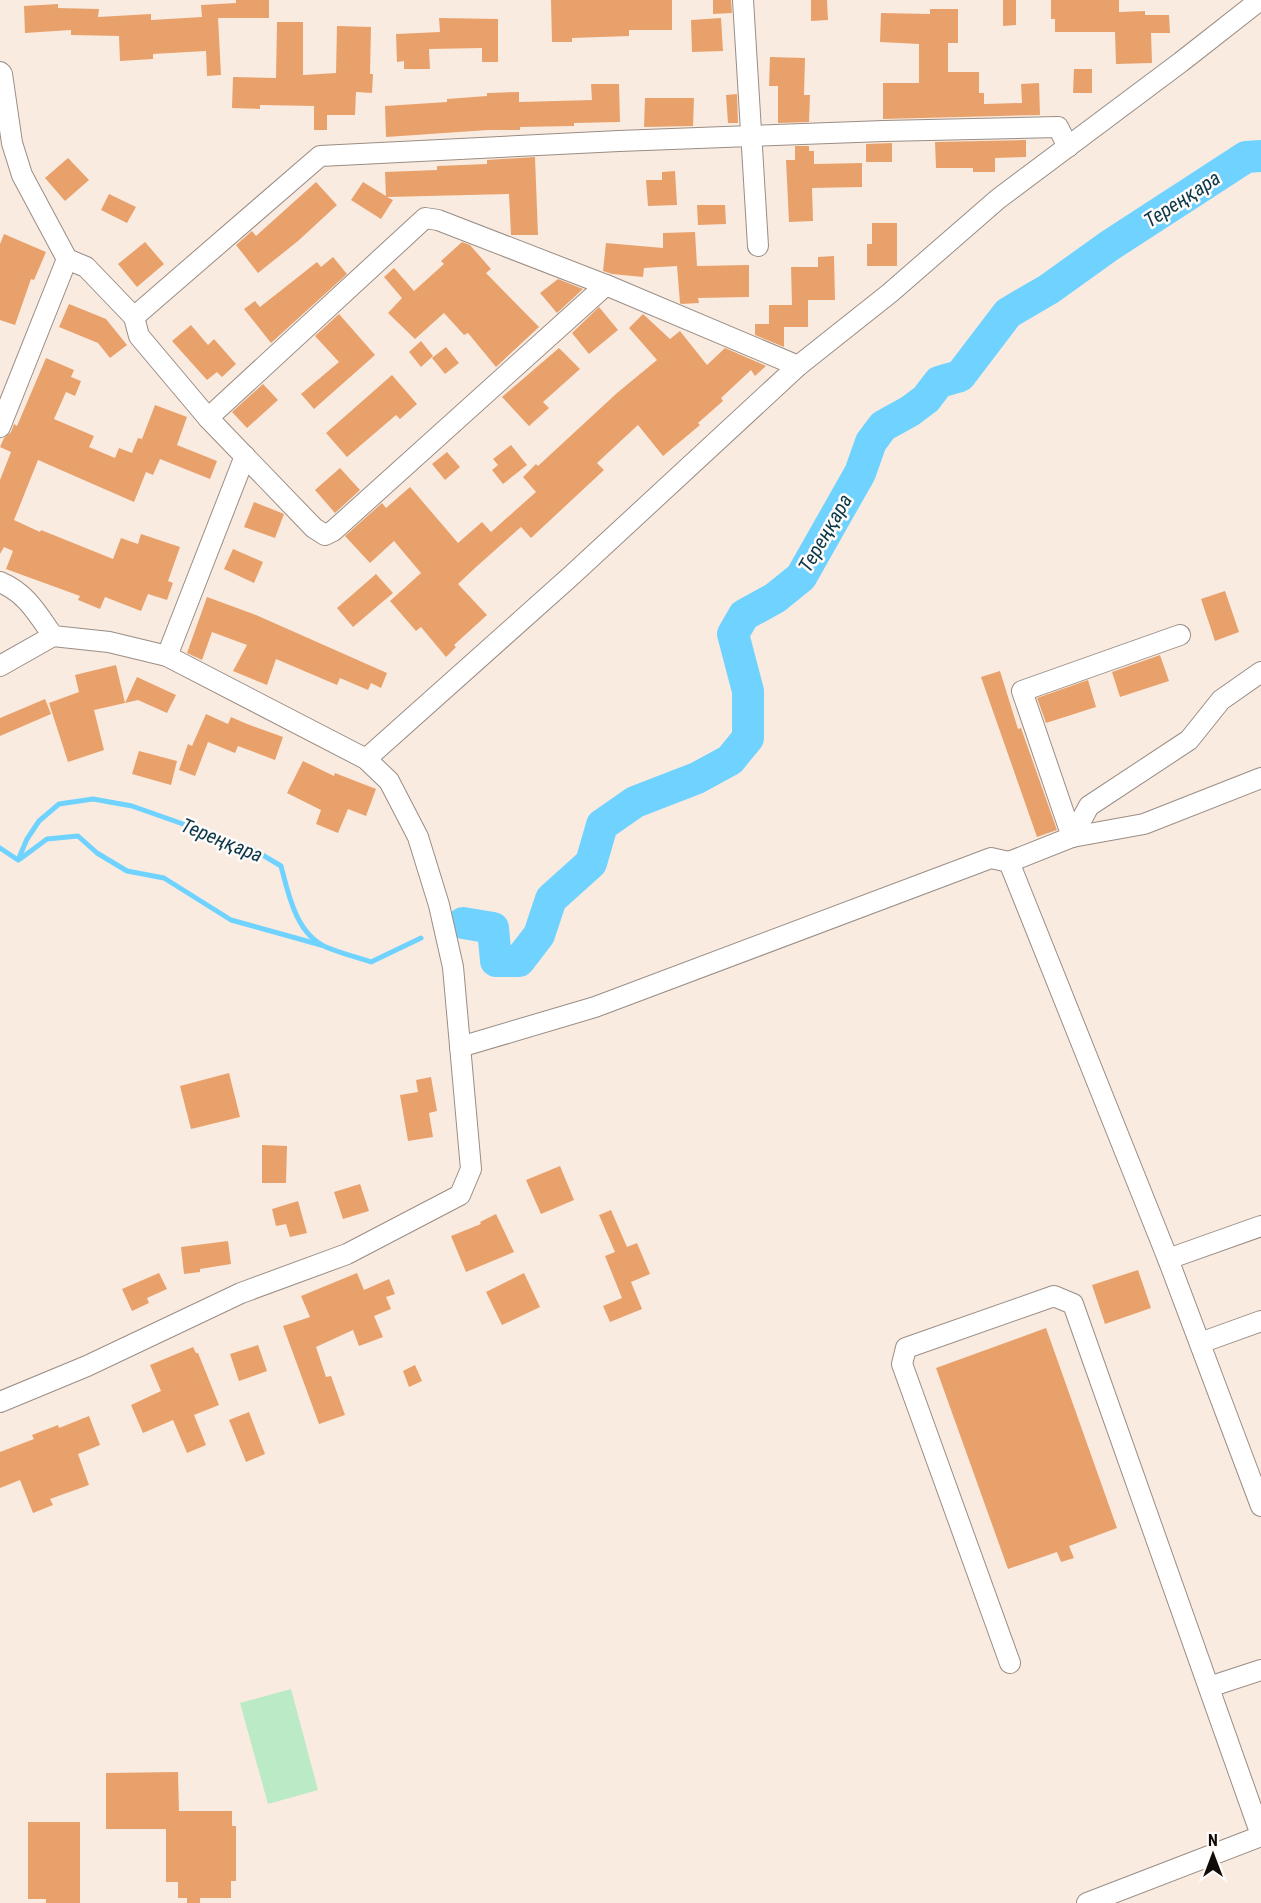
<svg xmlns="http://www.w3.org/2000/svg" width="1261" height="1903" font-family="'Roboto Condensed',sans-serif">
  <rect width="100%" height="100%" fill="#faebe1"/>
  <polygon fill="#baeac6" points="291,1689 318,1790 268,1804 240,1703"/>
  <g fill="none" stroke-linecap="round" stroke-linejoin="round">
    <g stroke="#70d3ff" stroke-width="5">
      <path d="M0,848l18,12 9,-21 12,-18 20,-17 34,-5 39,7 119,42 30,18c7,27 15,68 45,81 14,6 30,10 45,15l50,-24"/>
      <polyline points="20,859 47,839 78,836 97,853 127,871 164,878 231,920 321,945"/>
    </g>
    <polyline stroke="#70d3ff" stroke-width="32" points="463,923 493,928 496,961 519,961 539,935 551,899 591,863 602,825 635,802 697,778 730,760 748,738 748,691 733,634 744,615 775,598 801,577 860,473 871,442 883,426 910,411 926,399 939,382 960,376 1008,313 1049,289 1109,246 1246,157 1261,156"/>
  </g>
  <g fill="#e9a16b">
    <polygon points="236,0 269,0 269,18 218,18 221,75 207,76 206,51 153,54 153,59 120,61 119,36 71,35 71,30 25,33 24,6 58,4 58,8 99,9 98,17 151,14 151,20 202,17 201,5 236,3"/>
    <polygon points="551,0 672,0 672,30 629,30 629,36 572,38 572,42 552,42"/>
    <polygon points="713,0 731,0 732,13 713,14"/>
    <polygon points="811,0 827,0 828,20 811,21"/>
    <polygon points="1003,0 1016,0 1016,25 1003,26"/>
    <polygon points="1051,0 1119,0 1119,12 1145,11 1145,15 1169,15 1170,33 1151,33 1152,63 1116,64 1115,32 1055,32 1055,19 1051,19"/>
    <polygon points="930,9 958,9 958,43 948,43 948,72 979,72 979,93 984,93 984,104 1022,103 1021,84 1039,83 1040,115 883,119 883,83 919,83 919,44 880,42 881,13 930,14"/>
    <polygon points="439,18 498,19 498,62 482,62 482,48 429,49 430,69 404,69 404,61 397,62 396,34 440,32"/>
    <polygon points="721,18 723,51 692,52 691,20"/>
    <polygon points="277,22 303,22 303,75 336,73 337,26 371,27 370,74 373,74 372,93 356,92 355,115 327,115 327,130 314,130 314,106 260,105 260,109 232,108 233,77 276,78"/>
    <polygon points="770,57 805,58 804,95 810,95 809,122 778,123 778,86 769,86"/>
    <polygon points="1074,69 1092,69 1092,93 1073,93"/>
    <polygon points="591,84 619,84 620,122 574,123 574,126 520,127 520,130 488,130 386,137 385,106 447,102 447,99 487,96 487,93 519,92 519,102 592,100"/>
    <polygon points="737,94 738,123 728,123 726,95"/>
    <polygon points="645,98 694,98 693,126 644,127"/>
    <polygon points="1026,140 1026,157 995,158 995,172 973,172 973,168 936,168 935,142"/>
    <polygon points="892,143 892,162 866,162 866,144"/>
    <polygon points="795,146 809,146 809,151 814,151 814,164 862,163 862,187 812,188 813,221 789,222 786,160 795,160"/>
    <polygon points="535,157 538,235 511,235 509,194 387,197 393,200 381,219 351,200 363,182 386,196 385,172 437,170 437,166 487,164 487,160"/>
    <polygon points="68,158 89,180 65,201 45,178"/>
    <polygon points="675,171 677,205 648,206 646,180 662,180 662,172"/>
    <polygon points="316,182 337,205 298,241 258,273 236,245 252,231 256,236"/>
    <polygon points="109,194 136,207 127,223 101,210"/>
    <polygon points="697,205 725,205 726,224 698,225"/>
    <polygon points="872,223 897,223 897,266 867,266 867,244 872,244"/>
    <polygon points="695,232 697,266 749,265 749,297 698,298 699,303 681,304 680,303 677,266 644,268 643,277 612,274 603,271 606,243 663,248 663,233"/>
    <polygon points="4,234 46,252 34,280 31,279 15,325 0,320 0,244"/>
    <polygon points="145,242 164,264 137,287 118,264"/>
    <polygon points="462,242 470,245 491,269 486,273 539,327 496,367 468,333 464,335 444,313 415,339 388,313 402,298 384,277 394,268 414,291 444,264 441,261"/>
    <polygon points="834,256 835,300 808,300 808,327 784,327 784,347 755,335 755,324 769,324 769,305 792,305 791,267 818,267 818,257"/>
    <polygon points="333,257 347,274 271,343 244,309 255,301 260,307 317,262 321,267"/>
    <polygon points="558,279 583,289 557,313 540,293"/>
    <polygon points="69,304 106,319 127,345 110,358 98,343 59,327"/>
    <polygon points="599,307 618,330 589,354 572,333"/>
    <polygon points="339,314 375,355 314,409 301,394 339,362 315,336"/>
    <polygon points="643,314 670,339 680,331 707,365 725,348 766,366 755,376 751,370 721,398 723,401 698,423 700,425 663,456 638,425 597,463 604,470 531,538 521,527 475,568 458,584 487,615 454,645 456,647 446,657 421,627 416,631 390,601 421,573 394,541 370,563 345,536 382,503 386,508 410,487 458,543 482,522 491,532 536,492 523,477 536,464 538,466 617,393 657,360 629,328"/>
    <polygon points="191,325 208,345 214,339 236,364 222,377 217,372 207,380 172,341"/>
    <polygon points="421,341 433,356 421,367 409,352"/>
    <polygon points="446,347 459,363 445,374 432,358"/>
    <polygon points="559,348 580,369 543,402 549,408 529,426 502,397"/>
    <polygon points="46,358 74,370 71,377 81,381 75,396 66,392 54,419 94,436 89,447 115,458 119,448 132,453 138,438 142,439 155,405 187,417 177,445 217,461 210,479 160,459 153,475 146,472 134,502 38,460 14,520 40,532 41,530 113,559 121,538 138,544 141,534 180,547 168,581 173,583 167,600 148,594 141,611 105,597 100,609 78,600 80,596 6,569 13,551 4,547 0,554 0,480 11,452 0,447 4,438 11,432 14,424 17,426"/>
    <polygon points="392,375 417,404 400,419 396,415 347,457 326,433"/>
    <polygon points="263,384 278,400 247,428 232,412"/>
    <polygon points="511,445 527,465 503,484 492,470 498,465 493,459"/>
    <polygon points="447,452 460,467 445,480 432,464"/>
    <polygon points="340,468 360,490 335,513 315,490"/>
    <polygon points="254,502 284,514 275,538 244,527"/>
    <polygon points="233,549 263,562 254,583 224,569"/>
    <polygon points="376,574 393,593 353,627 337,608"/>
    <polygon points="1225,591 1239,632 1215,641 1201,599"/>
    <polygon points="207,597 256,615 387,673 381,688 371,683 368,690 340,678 337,685 276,659 267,685 233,671 247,645 212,632 202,660 187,653"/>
    <polygon points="1160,655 1169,681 1120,697 1112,672"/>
    <polygon points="116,665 125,703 94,710 104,750 68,762 49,703 79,692 75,675"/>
    <polygon points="1000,671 1018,729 1021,728 1057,830 1037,837 981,677"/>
    <polygon points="137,677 176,695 167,713 138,700 125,703"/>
    <polygon points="1088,680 1096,707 1046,723 1037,698"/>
    <polygon points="45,699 51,714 0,736 0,718"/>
    <polygon points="206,714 228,724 231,717 247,724 283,737 275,760 238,746 235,753 208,742 195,776 179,770 188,744 192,746"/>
    <polygon points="139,751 177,761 171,785 132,774"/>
    <polygon points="303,761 334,776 335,773 376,789 366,816 348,809 338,833 316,824 321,810 287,793"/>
    <polygon points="229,1073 240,1117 191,1129 180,1086"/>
    <polygon points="431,1077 437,1111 429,1113 433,1137 408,1141 400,1095 418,1092 416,1080"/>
    <polygon points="262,1145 287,1146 286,1183 262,1183"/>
    <polygon points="560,1166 574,1200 541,1214 526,1180"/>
    <polygon points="360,1184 369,1211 343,1219 334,1192"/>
    <polygon points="298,1201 307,1233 290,1237 286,1224 276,1226 272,1209"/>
    <polygon points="611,1210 627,1247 637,1243 650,1274 631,1282 642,1309 610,1322 603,1306 622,1298 605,1256 615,1252 599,1215"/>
    <polygon points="496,1214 514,1252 466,1272 451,1236 481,1224 480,1222"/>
    <polygon points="228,1241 231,1264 200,1269 200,1272 184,1274 181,1247"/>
    <polygon points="1138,1270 1151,1308 1105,1324 1092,1285"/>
    <polygon points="159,1273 167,1289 147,1298 149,1303 132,1311 122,1289"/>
    <polygon points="357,1273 364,1290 389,1279 395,1294 386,1297 391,1309 374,1316 383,1337 359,1346 353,1330 316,1347 326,1377 331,1376 345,1415 319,1424 283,1326 310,1317 301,1296"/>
    <polygon points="524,1273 540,1307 502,1325 486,1292"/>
    <polygon points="1046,1328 1117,1528 1069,1546 1074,1558 1061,1562 1057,1552 1008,1569 936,1368"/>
    <polygon points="258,1345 267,1371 239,1381 230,1354"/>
    <polygon points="193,1347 196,1353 198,1353 219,1405 194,1415 206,1445 187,1453 173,1420 143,1433 131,1405 161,1391 150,1365"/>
    <polygon points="415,1365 422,1381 409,1387 403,1371"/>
    <polygon points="249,1412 265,1454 246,1462 229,1420"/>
    <polygon points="89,1416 100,1445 78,1454 89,1485 50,1499 53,1505 33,1513 20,1480 0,1488 0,1452 34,1439 32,1435 58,1425 59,1428"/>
    <polygon points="178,1772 179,1811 232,1811 232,1826 236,1826 236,1881 231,1881 231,1898 200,1898 200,1903 187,1903 187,1898 178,1898 178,1882 166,1882 166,1829 106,1829 106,1773"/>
    <polygon points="28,1822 80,1822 80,1903 46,1903 46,1899 28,1899"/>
  </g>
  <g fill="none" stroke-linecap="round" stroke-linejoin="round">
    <g stroke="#9a8d84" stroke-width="22">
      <g id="minor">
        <polyline points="743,0 758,246"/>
        <polyline points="0,72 2,74 12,143 22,175 67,259 86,267 134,317 139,336 208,418 314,528 325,535 333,531 606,285"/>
        <polyline points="134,317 320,156 619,141 884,131 1058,127 1068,147"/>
        <polyline points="208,418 425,218 438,220 606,285 798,366"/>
        <polyline points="0,427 67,259"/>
        <path d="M0,582c26,11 37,31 53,54l56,6 58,14 199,103 23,22 29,56 21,68 14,62 18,202 -11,26 -113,59 -106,39 -154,73 -87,36"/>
        <polyline points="167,656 245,456"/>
        <polyline points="0,666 53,636"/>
        <polyline points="366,759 572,575 798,366 890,293 998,199 1181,62 1260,0"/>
        <polyline points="1072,837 1022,691 1180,635"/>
        <polyline points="1072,837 1089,806 1189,740 1221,700 1261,672"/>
        <polyline points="1009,862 1072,837 1144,824 1261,778"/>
        <polyline points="460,1047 595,1007 991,858 1009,862 1168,1259"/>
        <polyline points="1261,1226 1168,1259 1261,1506"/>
        <polyline points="1200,1343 1261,1321"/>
        <polyline points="1010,1663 902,1364 906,1348 1054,1296 1073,1304 1261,1835"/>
        <polyline points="1209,1687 1261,1670"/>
        <polyline points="1087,1903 1261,1836"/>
      </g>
    </g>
    <use href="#minor" stroke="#fff" stroke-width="20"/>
  </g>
  <g text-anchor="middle" stroke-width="5" stroke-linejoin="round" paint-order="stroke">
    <g font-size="20" font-style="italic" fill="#0a384a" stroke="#fefbf9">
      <text transform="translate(1182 199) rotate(-33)" y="7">Тереңқара</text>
      <text transform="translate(825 533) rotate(-60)" y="7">Тереңқара</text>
      <text transform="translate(222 840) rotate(22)" y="7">Тереңқара</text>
    </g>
  </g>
  <g transform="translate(1213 1855)" stroke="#fefbf9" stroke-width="4.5" paint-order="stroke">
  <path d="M0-4.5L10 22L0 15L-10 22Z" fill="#110c09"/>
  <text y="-9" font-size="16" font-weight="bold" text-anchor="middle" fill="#110c09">N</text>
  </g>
</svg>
